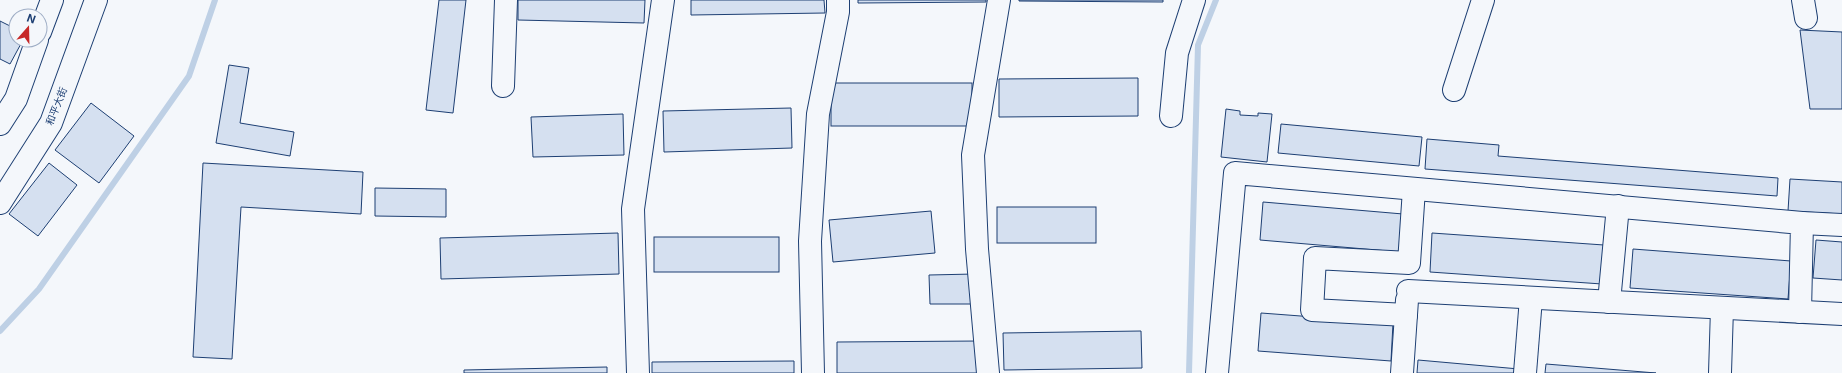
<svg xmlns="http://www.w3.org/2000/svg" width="1842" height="373" font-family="Inter,'Noto Sans SC',sans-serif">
  <rect width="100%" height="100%" fill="#f4f7fb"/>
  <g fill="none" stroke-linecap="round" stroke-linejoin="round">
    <g stroke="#bed0e5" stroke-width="6">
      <polyline points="0,331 39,289 189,76 215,0"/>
      <polyline points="1189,373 1198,45 1216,0"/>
    </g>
  </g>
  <g fill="#d5e0f0" stroke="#1d3f73">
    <polygon points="439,0 466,0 453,113 426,110"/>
    <polygon points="518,0 645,0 644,23 518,20"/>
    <polygon points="691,0 824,0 825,13 691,15"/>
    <polygon points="858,0 986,0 986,2 858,3"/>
    <polygon points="1019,0 1163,0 1163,2 1019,1"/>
    <polygon points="0,21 16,29 16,40 23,40 10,64 0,59"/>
    <polygon points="1800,30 1842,32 1842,109 1810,109"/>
    <polygon points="229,65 249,68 240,123 294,132 290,156 216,143"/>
    <polygon points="1138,78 1138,116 999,117 999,79"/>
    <rect x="831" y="83" width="141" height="43"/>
    <polygon points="91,103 134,136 99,183 55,150"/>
    <polygon points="791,108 792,148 664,152 663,111"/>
    <polygon points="1226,109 1240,111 1240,115 1258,116 1258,113 1272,114 1267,162 1221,157"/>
    <polygon points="623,114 624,155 533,157 531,117"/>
    <polygon points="1281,124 1422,137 1419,166 1278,153"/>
    <polygon points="1427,139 1499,145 1498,156 1778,178 1777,196 1425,169"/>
    <polygon points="49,163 77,185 38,236 9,214"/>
    <polygon points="203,163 363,172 361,214 241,207 232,359 193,357"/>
    <polygon points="1790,179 1842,182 1842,214 1788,211"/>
    <polygon points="375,188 446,189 446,217 375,216"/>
    <polygon points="1263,202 1403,214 1400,252 1260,240"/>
    <rect x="997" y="207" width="99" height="36"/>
    <polygon points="931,211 935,253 833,262 829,220"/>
    <polygon points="618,233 619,274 441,279 440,238"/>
    <polygon points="1432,233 1604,245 1602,284 1430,272"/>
    <rect x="654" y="237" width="125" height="35"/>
    <polygon points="1816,240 1842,242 1842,280 1813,278"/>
    <polygon points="1633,249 1791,261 1788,299 1630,288"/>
    <polygon points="974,274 975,304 930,304 929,275"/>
    <polygon points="1261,313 1393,323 1391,361 1258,351"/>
    <polygon points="1141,331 1142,368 1004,370 1003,333"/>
    <polygon points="979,341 979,373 837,373 837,342"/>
    <polygon points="1418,360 1519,369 1519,373 1417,373"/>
    <polygon points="794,361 794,373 652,373 652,362"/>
    <polygon points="1546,364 1656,373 1545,373"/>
    <polygon points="607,367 607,373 464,373 464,370"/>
  </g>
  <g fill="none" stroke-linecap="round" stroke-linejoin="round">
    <g stroke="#1d3f73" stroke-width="24">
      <g id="minor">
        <polyline points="1803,0 1806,18"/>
        <polyline points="503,86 506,0"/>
        <polyline points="1454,90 1483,0"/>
        <polyline points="1171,116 1177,53 1194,0"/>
        <polyline points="1802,223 1842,225"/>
        <polyline points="1408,291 1842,314"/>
        <polyline points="1609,302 1618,206"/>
        <polyline points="1406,315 1312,310 1315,258 1409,263 1414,189"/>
        <polyline points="638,373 633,209 663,0"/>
        <polyline points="813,373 810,241 818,114 838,12 838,0"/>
        <polyline points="988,373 977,249 973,155 999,0"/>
        <polyline points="1217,373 1235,173 1802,223 1800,312"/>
        <polyline points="1402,373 1407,300"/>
        <polyline points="1525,373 1531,298"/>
        <polyline points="1720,373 1722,308"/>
      </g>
    </g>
    <g stroke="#1d3f73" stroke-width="24">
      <g id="highway">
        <polyline points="40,32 52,0"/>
        <polyline points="0,124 16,99 37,40"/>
        <polyline points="0,203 51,123 96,0"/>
      </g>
    </g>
    <use href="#minor" stroke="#f4f7fb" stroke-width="22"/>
    <use href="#highway" stroke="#f4f7fb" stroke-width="22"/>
  </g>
  <g text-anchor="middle" stroke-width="3" stroke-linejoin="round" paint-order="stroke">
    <g font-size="10" fill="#1d3f73" stroke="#f4f7fb">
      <text transform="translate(56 106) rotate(-68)" y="4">和平大街</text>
    </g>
  </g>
  <g transform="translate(28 28) rotate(20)"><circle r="19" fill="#f4f7fb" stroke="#9eadc5"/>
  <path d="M0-3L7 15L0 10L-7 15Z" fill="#c62828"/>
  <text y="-6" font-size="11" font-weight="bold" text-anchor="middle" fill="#1d3f73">N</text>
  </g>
</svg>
